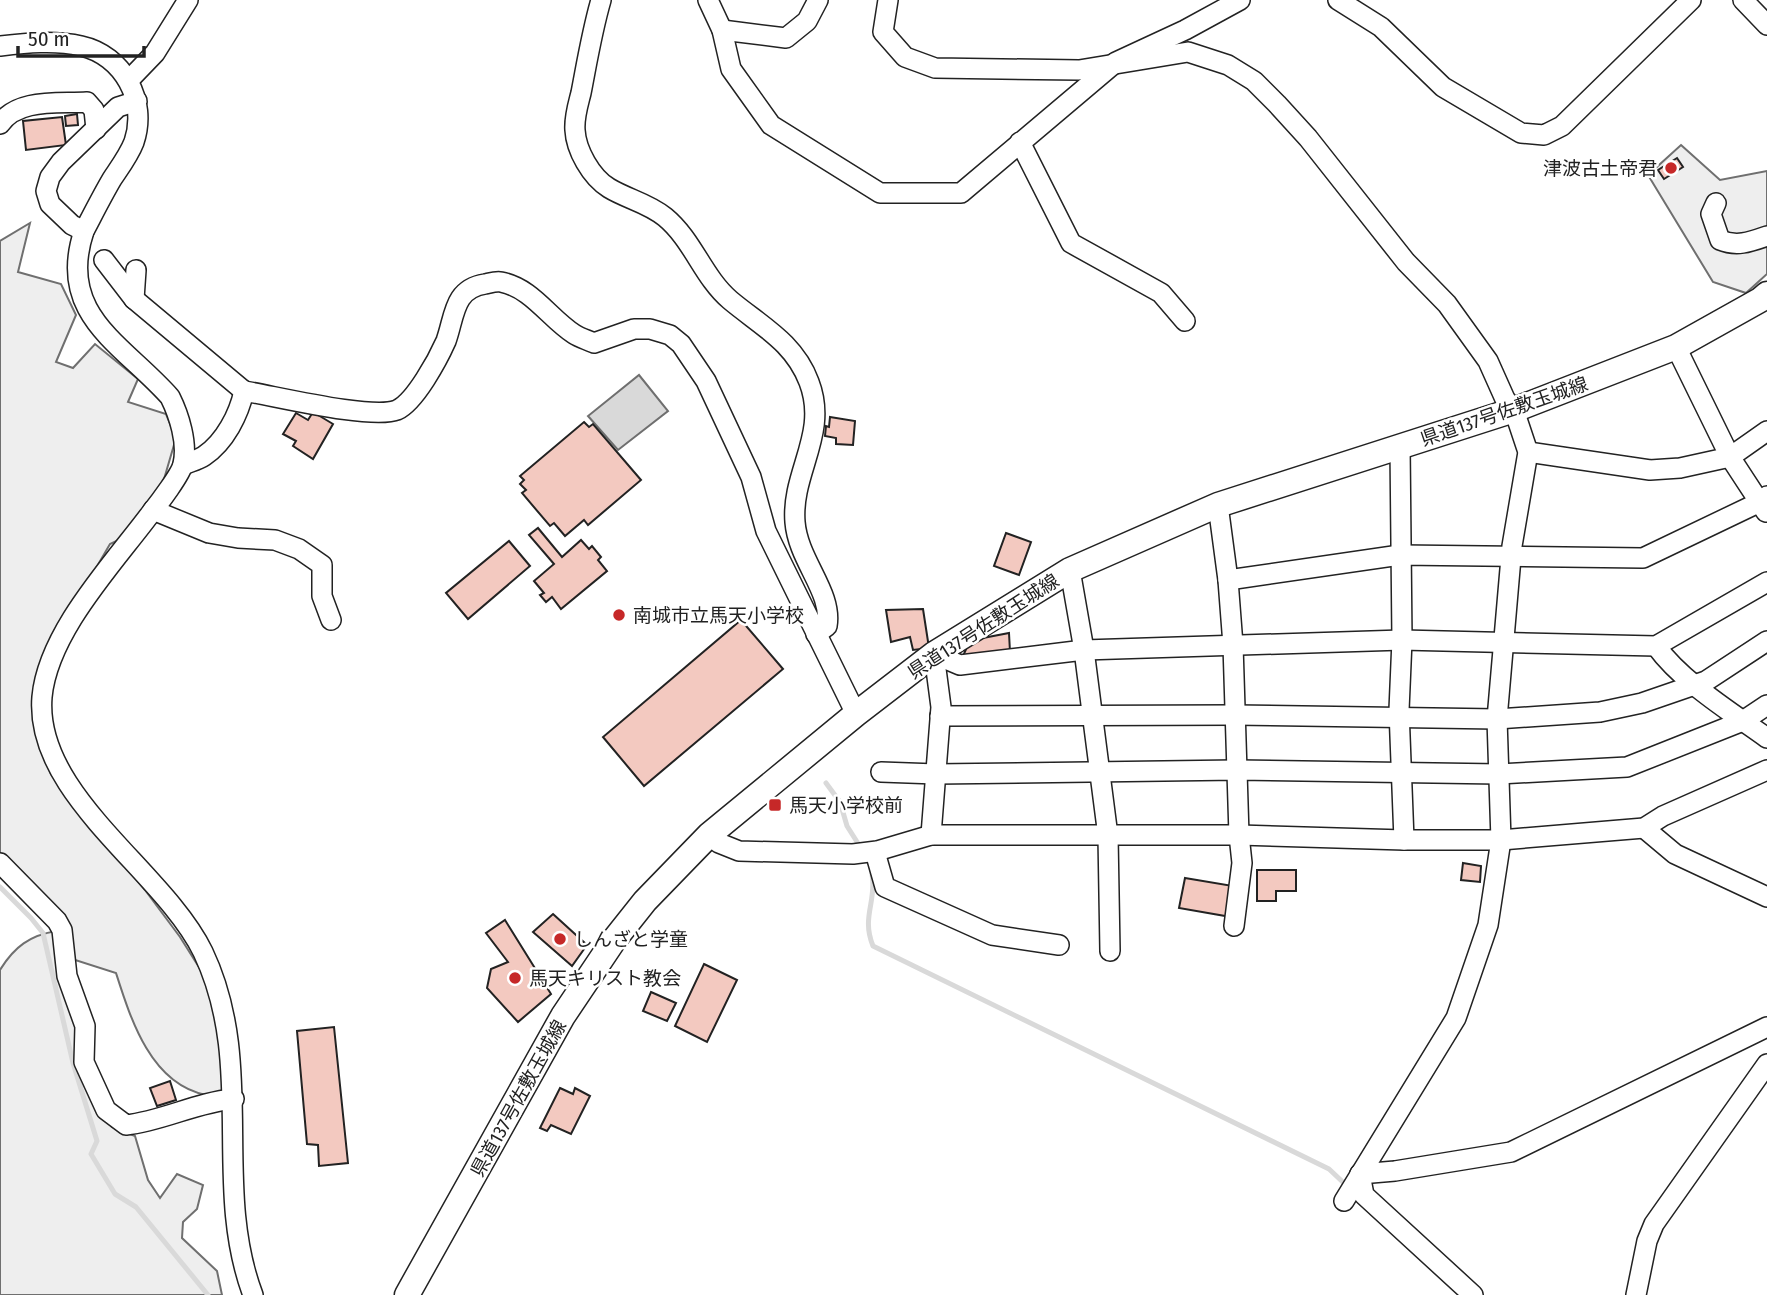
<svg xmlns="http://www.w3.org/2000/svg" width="1767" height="1295" font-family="'Fira Sans Condensed','Noto Sans JP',sans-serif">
  <rect width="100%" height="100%" fill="#fff"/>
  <g fill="#eee" stroke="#6f6f6f" stroke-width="2">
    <polygon points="1681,145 1720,180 1767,171 1767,274 1746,293 1713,282 1648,175"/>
    <path d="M30,223l-12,49 43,12 15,31 -20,47 17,6 22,-24 43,35 -10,23 38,12 10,24 -14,48 -37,51 -15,7 -32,55 -43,98 3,44 13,33 94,116 35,47 22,35 12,34 13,85c-6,2 -15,5 -21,4 -55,-11 -75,-75 -90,-122l-44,-14 -5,-37 -67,-66v-615z"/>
    <path d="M57,931l38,177 17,19 23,9 13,44 12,18 17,-24 26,11 -6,24 -14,13 -1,16 35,33 5,24h-222v-325c14,-23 30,-35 57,-39z"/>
  </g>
  <polygon fill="#d9d9d9" stroke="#6f6f6f" stroke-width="2" points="639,375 668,411 618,450 588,416"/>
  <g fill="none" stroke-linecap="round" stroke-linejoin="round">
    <g stroke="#d9d9d9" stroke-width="5">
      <polyline points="826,783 840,802 847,826 859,845"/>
      <path d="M872,874c5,27 -11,43 1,72l456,223 18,17"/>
      <polyline points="0,887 31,918 43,933 73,1063 97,1141 91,1154 115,1194 136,1207 208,1295"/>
    </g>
  </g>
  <g fill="#f3c9c0" stroke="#222" stroke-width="2">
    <polygon points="77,114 78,125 66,126 65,116"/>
    <polygon points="62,117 66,145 26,150 23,121"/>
    <polygon points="1677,158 1683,167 1664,179 1658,170"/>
    <polygon points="313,412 333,424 313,459 293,446 296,441 283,434 296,413 308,420"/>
    <polygon points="830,417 855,421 853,445 836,444 836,438 825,436 826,426 829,427"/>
    <polygon points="584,422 589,427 593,424 641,480 588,525 584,520 565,536 554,523 550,526 522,493 526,490 520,484 524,480 520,476"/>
    <polygon points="538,528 562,557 581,540 589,549 592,546 601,557 598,560 607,571 561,609 552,597 546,602 540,595 544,593 534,581 554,564 529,535"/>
    <polygon points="1006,533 1031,542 1019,575 994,566"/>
    <polygon points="509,541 530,566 468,619 446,593"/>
    <polygon points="923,609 929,648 913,650 910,637 891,642 886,610"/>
    <polygon points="741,620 783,669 644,786 603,737"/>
    <polygon points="1009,633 1010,652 963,656 967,647 983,638"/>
    <polygon points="1463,863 1481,866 1480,882 1461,880"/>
    <polygon points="1257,870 1296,870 1296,891 1276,891 1276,901 1257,901"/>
    <polygon points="1185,878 1233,886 1231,917 1179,908"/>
    <polygon points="553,914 587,945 572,966 533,932"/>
    <polygon points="505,920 551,994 518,1022 487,988 491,969 508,962 486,933"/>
    <polygon points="704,964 737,980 707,1042 675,1026"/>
    <polygon points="651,992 676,1003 667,1021 643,1011"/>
    <polygon points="334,1027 348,1163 319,1166 318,1145 307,1144 297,1031"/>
    <polygon points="170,1081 176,1100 157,1106 150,1088"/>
    <polygon points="560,1088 573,1094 575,1088 590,1096 571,1134 551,1125 547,1131 540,1128"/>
  </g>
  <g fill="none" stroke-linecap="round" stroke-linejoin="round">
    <g stroke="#222" stroke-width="22">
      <g id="minor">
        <path d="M601,0c-9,31 -14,62 -20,93 -3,12 -7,24 -6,37 1,20 16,47 34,58 18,11 39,15 56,29 28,23 38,60 65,83 31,26 64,42 79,82 20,52 -18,90 -14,140 3,39 38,70 32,104l-11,8"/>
        <polyline points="708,0 722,30 731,69 771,125 880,193 961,193 1116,62 1185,30 1240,0"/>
        <polyline points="888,0 883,32 905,57 935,68 1079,70 1188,52 1228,65 1254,81 1277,104 1308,138 1406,262 1447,304 1488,361 1505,399 1514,410 1528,452 1512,546 1497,719 1501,840 1488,925 1456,1018 1344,1201"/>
        <polyline points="1338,0 1381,27 1443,87 1521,133 1544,135 1562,126 1691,0"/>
        <polyline points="1743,0 1767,25"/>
        <polyline points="722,30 786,38 807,21 818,0"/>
        <path d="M0,46c26,-3 55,-6 81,0 42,9 67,55 53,96 -5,13 -14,25 -22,37 -10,17 -19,35 -28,52 -28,84 39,113 86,166 9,18 18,46 13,67 -2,10 -24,39 -32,49 -38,51 -103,119 -109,184 -8,98 121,173 161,255 54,113 8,232 50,343"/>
        <polyline points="129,80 155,53 188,0"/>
        <path d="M0,124c18,-26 58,-20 87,-22l7,8 2,19"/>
        <polyline points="1020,142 1071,243 1161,293 1185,321"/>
        <path d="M1716,203l-5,11 9,26c17,7 30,2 47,-4"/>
        <polyline points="84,231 72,225 50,204 46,191 50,177 61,162 118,107 137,101"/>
        <polyline points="104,260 134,299 244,391"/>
        <polyline points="134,299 136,270"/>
        <polyline points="1676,347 1730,457 1766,512"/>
        <polyline points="1400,446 1402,640 1399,710 1404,840"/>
        <polyline points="1528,452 1650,470 1680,468 1730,457 1767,431"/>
        <path d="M183,465c7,-3 15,-5 21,-9 21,-14 35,-42 40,-65 31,5 128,29 153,19 18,-8 41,-51 49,-69 9,-25 7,-52 39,-57 5,-1 11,-3 16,-2 31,6 48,36 73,52 6,4 14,6 20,9l40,-14h16l20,6 11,9 25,37 45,96 15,54 90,183"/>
        <polyline points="1218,505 1228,580 1233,645 1239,835 1242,863 1234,926"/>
        <polyline points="153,510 209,533 238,538 275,540 299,549 322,565 322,596 331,620"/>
        <polyline points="1070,570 1084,650 1108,836 1110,951"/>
        <polyline points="1228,580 1400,555 1643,558 1760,502 1767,496"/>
        <path d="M1656,646c26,36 75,66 111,92"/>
        <polyline points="934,654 960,665 1084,650 1402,640 1656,646 1767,582"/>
        <polyline points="940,716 1235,715 1497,719 1600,712 1642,703 1706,681 1767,641"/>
        <polyline points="881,772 936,774 1237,770 1499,774 1627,767 1743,721 1767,705"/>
        <polyline points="1644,828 1675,854 1767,897"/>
        <polyline points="709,835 719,843 739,851 853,854 877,851 931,835 1239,835 1404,840 1501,840 1644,828 1663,816 1767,770"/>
        <polyline points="931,835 941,707 934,654"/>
        <polyline points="875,852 885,887 992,935 1059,945"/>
        <path d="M0,863l57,58 5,9 5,46 18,50 -1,36 22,48 20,15c37,-4 71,-23 108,-26"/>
        <polyline points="1360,1174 1395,1171 1511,1152 1767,1027"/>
        <polyline points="1360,1174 1364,1195 1473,1295"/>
        <polyline points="1636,1295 1647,1241 1654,1224 1767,1064"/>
      </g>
    </g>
    <g stroke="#222" stroke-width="27">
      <polyline id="major" points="407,1295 563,1016 614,940 645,901 709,835 856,714 934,654 1070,570 1218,505 1514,410 1676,347 1760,300 1767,294"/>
    </g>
    <use href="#minor" stroke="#fff" stroke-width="19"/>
    <use href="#major" stroke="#fff" stroke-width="24"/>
  </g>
  <g fill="#c62828" stroke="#fff" stroke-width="2.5">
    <circle cx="1671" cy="168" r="7"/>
    <circle cx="619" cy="615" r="7"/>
    <rect x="768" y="798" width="14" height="14" rx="3.5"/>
    <circle cx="560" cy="939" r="7"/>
    <circle cx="515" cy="978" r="7"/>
  </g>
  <g text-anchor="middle" stroke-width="5" stroke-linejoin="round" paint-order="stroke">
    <g font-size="19" fill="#222" stroke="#fff" text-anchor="start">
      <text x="1657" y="175" text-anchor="end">津波古土帝君</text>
      <text x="633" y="622">南城市立馬天小学校</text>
      <text x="789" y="812">馬天小学校前</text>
      <text x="574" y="946">しんざと学童</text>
      <text x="529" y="985">馬天キリスト教会</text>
    </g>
    <g font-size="19" fill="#222" stroke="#fff">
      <text transform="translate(1504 411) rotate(-19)" y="7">県道137号佐敷玉城線</text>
      <text transform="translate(983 626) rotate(-33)" y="7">県道137号佐敷玉城線</text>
      <text transform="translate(518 1098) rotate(-61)" y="7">県道137号佐敷玉城線</text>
    </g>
  </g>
  <path d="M18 46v10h126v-10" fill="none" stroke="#222222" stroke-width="3.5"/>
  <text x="28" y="46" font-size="21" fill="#222222" stroke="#ffffff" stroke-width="5" paint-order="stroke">50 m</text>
</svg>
